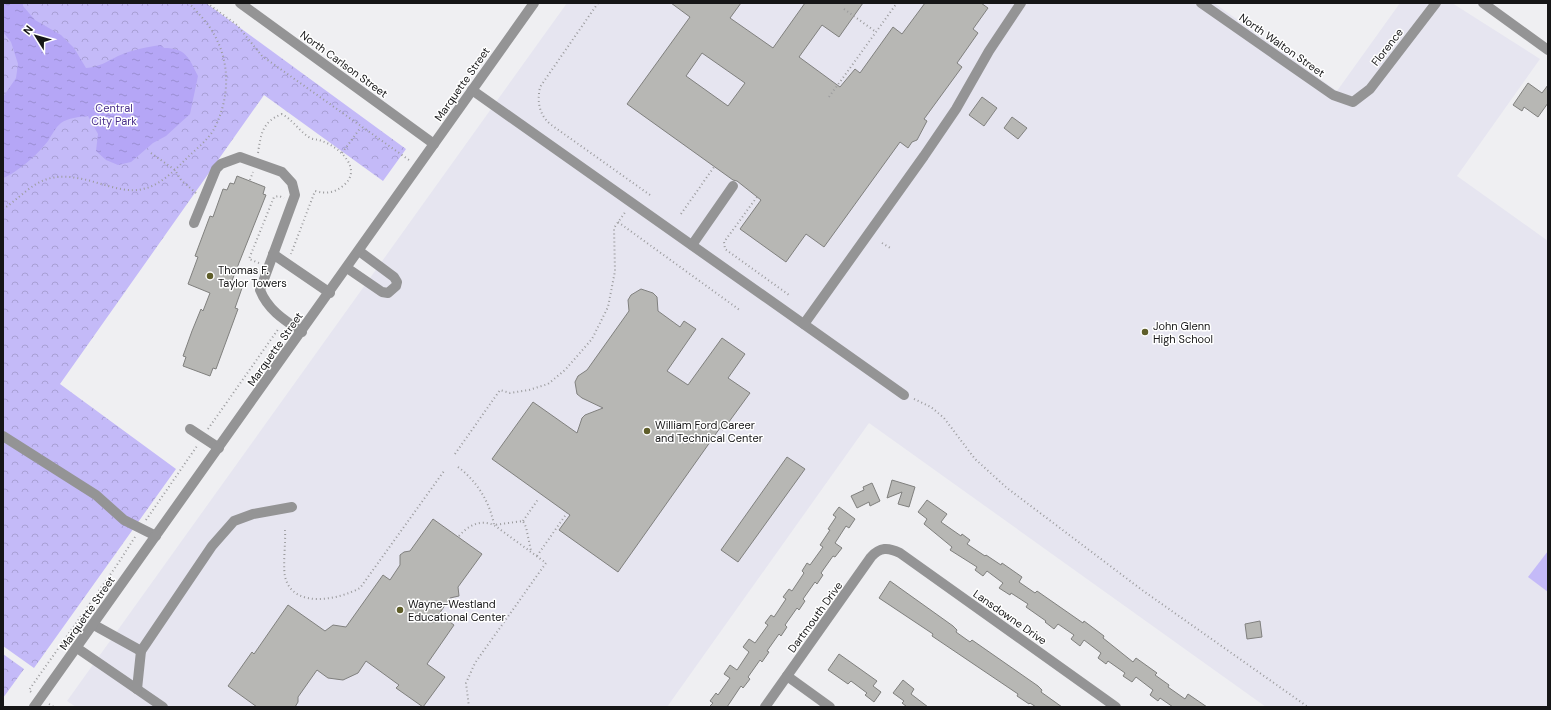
<svg xmlns="http://www.w3.org/2000/svg" width="1551" height="710" font-family="'DM Sans',sans-serif">
  <defs>
    <pattern id="forest-crowns" width="20" height="18" patternUnits="userSpaceOnUse"><rect width="20" height="18" fill="#c4baf8"/><path d="M2 6a3 3 0 1 1 6 0M12 15a3 3 0 1 1 6 0" fill="none" stroke="#a89fd4"/></pattern>
    <pattern id="water-ripples" width="26" height="14" patternUnits="userSpaceOnUse"><rect width="26" height="14" fill="#b5a6f6"/><path d="M2 4q2-2 4 0t4 0M15 11q2-2 4 0t4 0" fill="none" stroke="#9b8ed2"/></pattern>
  </defs>
  <rect width="100%" height="100%" fill="#efeff2"/>
  <polygon fill="#e6e5f0" points="567,3 1214,3 1337,91 1400,3 1452,3 1540,59 1457,176 1548,241 1548,707 1266,707 869,423 667,707 76,707 67,701"/>
  <g fill="url(#forest-crowns)">
    <polygon points="3,3 206,3 406,149 383,181 264,95 60,384 176,469 34,668 3,646"/>
    <polygon points="3,654 24,669 3,698"/>
  </g>
  <polygon fill="#c4baf8" points="1548,551 1548,592 1528,577"/>
  <path fill="url(#water-ripples)" d="M3,3h20v3l12,14 26,15 13,13 12,20c13,-1 20,-6 32,-12 13,-6 29,-9 43,-11l3,3c22,0 25,10 34,28l-8,38 -24,22 -13,7 -22,19 -13,3 -12,-5 -10,-9 2,-17 -10,-18c-9,1 -20,2 -27,7 -6,5 -9,12 -13,18 -9,12 -31,32 -45,37v-81l13,-19 2,-14 -7,-22 -8,-10z"/>
  <g fill="#b7b7b4" stroke="#80807e" fill-rule="evenodd">
    <path d="M671,3h70l-11,15 43,30 32,-45h58l-24,34 -17,-12 -23,32 41,30 15,-18 5,4 33,-46 9,7 23,-31h56l7,5 -15,21 5,4 -21,30 5,4 -38,52 3,2 -10,19 -5,2 -4,6 -8,-6 -76,105 -18,-13 -20,28 -46,-33 21,-29 -24,-19 -4,-1 -106,-76 63,-87zM702,53l43,30 -17,23 -42,-30z"/>
    <polygon points="1528,83 1542,93 1548,85 1548,103 1538,117 1524,107 1522,111 1513,105"/>
    <polygon points="982,97 997,108 984,126 969,115"/>
    <polygon points="1012,117 1027,128 1018,139 1004,128"/>
    <polygon points="237,176 265,187 263,194 266,195 231,283 242,288 235,308 238,309 216,369 213,368 210,376 183,366 186,357 183,356 192,331 201,309 203,311 210,293 188,284 198,257 195,256 210,216 213,217 223,189 227,190 230,183 234,184"/>
    <polygon points="641,289 653,293 657,297 658,311 680,327 684,321 696,329 667,371 688,385 722,338 745,354 728,378 750,393 723,430 720,428 618,572 559,530 570,515 492,459 533,402 577,433 582,418 585,415 603,408 582,398 577,394 575,382 578,376 587,370 629,311 628,300 631,295"/>
    <polygon points="787,457 805,469 738,562 721,550"/>
    <polygon points="892,480 915,487 909,507 898,504 902,492 887,498"/>
    <polygon points="872,483 880,501 870,506 869,502 857,508 851,496 864,490 863,487"/>
    <polygon points="927,500 947,514 941,522 961,536 962,534 970,540 967,544 985,556 986,555 1001,565 1002,563 1022,577 1019,582 1035,593 1037,591 1083,623 1084,621 1104,636 1103,638 1133,662 1136,658 1157,673 1155,675 1169,685 1168,687 1185,699 1188,694 1207,707 1173,707 1160,698 1158,701 1150,695 1153,690 1136,677 1132,682 1123,676 1125,673 1108,661 1106,664 1098,658 1101,653 1084,640 1080,646 1071,639 1074,635 1058,624 1054,629 1045,622 1046,621 1026,607 1028,604 1011,593 1010,595 999,588 1003,583 987,571 983,576 975,570 977,567 950,550 952,547 924,524 927,519 918,512"/>
    <polygon points="839,507 855,519 849,528 846,526 835,543 842,548 835,557 833,556 821,573 823,575 817,584 815,582 803,599 805,601 799,610 797,608 785,625 787,627 781,636 779,634 767,651 769,652 762,662 760,660 748,677 750,679 743,688 741,686 727,707 709,707 713,703 710,701 716,693 718,695 730,678 724,674 730,665 737,670 749,652 743,647 749,639 755,643 768,625 765,623 771,615 774,617 786,599 783,597 789,589 792,591 804,573 802,571 807,563 810,565 823,547 820,545 830,530 828,529 836,517 833,515"/>
    <polygon points="433,519 482,554 458,587 459,596 450,598 439,614 454,625 427,664 445,677 423,707 396,688 399,685 366,661 358,673 343,680 328,678 317,670 298,697 298,702 295,707 257,707 228,686 252,652 254,654 288,605 325,631 333,625 346,627 383,575 390,580 400,565 400,555 404,552 410,551"/>
    <polygon points="890,581 953,626 957,630 956,632 970,642 972,640 1038,686 1042,690 1041,692 1062,707 1036,707 1030,703 1029,704 1017,696 1018,694 932,636 933,634 879,598"/>
    <polygon points="1260,621 1262,637 1247,639 1245,624"/>
    <polygon points="839,654 877,681 873,686 881,692 874,702 865,695 867,693 851,681 848,684 828,670"/>
    <polygon points="903,680 914,689 911,694 928,707 907,707 902,703 904,701 893,693"/>
  </g>
  <g fill="none" stroke-linecap="round" stroke-linejoin="round">
    <g stroke="#9b9b9d" stroke-width="2" stroke-dasharray="1 3" stroke-linecap="butt">
      <polyline points="207,3 237,25 262,56 409,160"/>
      <path d="M598,3l-58,84c-3,15 -1,27 10,37l100,71"/>
      <polyline points="844,9 876,32"/>
      <polyline points="829,97 897,3"/>
      <polyline points="151,153 175,170 181,180 196,193"/>
      <path d="M258,153c3,-19 4,-31 24,-39 12,7 17,17 28,24 4,2 8,1 12,3 17,6 42,28 21,45 -9,7 -17,8 -28,5l-24,63"/>
      <polyline points="342,153 361,127"/>
      <polyline points="250,180 253,172"/>
      <polyline points="757,197 724,242 725,249 789,295"/>
      <path d="M3,209c16,-10 29,-27 48,-31 33,-7 66,18 92,11 18,-4 32,-19 44,-31 9,-9 21,-18 27,-29 15,-29 17,-63 1,-93 -6,-12 -17,-23 -26,-33"/>
      <polyline points="681,214 714,167"/>
      <polyline points="618,222 741,311"/>
      <polyline points="882,243 892,249"/>
      <polyline points="259,263 249,259 274,197 279,196 284,198"/>
      <polyline points="914,399 931,407 944,418 975,459 1007,488 1142,590 1308,707"/>
      <polyline points="208,429 279,328"/>
      <polyline points="455,454 500,390 510,393 529,390 548,384 565,370 592,339 608,307 615,271 614,228 626,211"/>
      <path d="M458,467c18,13 32,35 36,58l29,-4 3,6 5,24"/>
      <polyline points="146,520 197,446"/>
      <polyline points="523,521 539,498"/>
      <path d="M285,530c1,11 -3,40 1,50 10,29 54,19 74,8l84,-117"/>
      <path d="M459,536c9,-10 20,-17 35,-11l52,38 -71,100 -9,20 3,24"/>
      <polyline points="537,556 567,513"/>
      <polyline points="31,692 29,690 117,565 135,537"/>
      <polyline points="49,704 54,707"/>
    </g>
    <g stroke="#949495" stroke-width="10">
      <polyline points="240,3 434,144"/>
      <polyline points="1201,3 1333,95 1353,102 1370,89 1436,3"/>
      <polyline points="1483,3 1548,50"/>
      <polyline points="472,90 904,395"/>
      <path d="M194,223l22,-54 5,-5 19,-7 42,15 10,11 3,12 -35,95c8,20 24,30 42,42"/>
      <polyline points="692,245 733,186"/>
      <polyline points="273,254 330,293"/>
      <polyline points="347,268 382,292 388,293 396,286 397,282 394,277 359,251"/>
      <polyline points="804,324 924,156 956,109 989,51 1021,3"/>
      <polyline points="190,429 219,448"/>
      <polyline points="3,436 96,495 124,520 156,536"/>
      <polyline points="94,625 141,651"/>
      <polyline points="77,648 163,707"/>
      <polyline points="787,676 830,707"/>
      <polyline points="137,689 141,651 212,546 234,521 253,514 292,507"/>
      <polyline points="34,707 534,3"/>
      <path d="M765,707l106,-150c9,-10 17,-10 29,-4l216,154"/>
    </g>
  </g>
  <g fill="#5f5e2a" stroke="#fff" stroke-width="1.5">
    <circle cx="210" cy="276" r="4"/>
    <circle cx="1145" cy="332" r="4"/>
    <circle cx="647" cy="431" r="4"/>
    <circle cx="400" cy="610" r="4"/>
  </g>
  <g text-anchor="middle" stroke-width="3" stroke-linejoin="round" paint-order="stroke">
    <g font-size="11" fill="#161617" stroke="#fff">
      <text transform="translate(1282 45) rotate(35)" y="4">North Walton Street</text>
      <text transform="translate(1387 47) rotate(-52)" y="4">Florence</text>
      <text transform="translate(344 64) rotate(36)" y="4">North Carlson Street</text>
      <text transform="translate(462 84) rotate(-55)" y="4">Marquette Street</text>
      <text transform="translate(275 349) rotate(-55)" y="4">Marquette Street</text>
      <text transform="translate(87 613) rotate(-55)" y="4">Marquette Street</text>
      <text transform="translate(815 617) rotate(-54)" y="4">Dartmouth Drive</text>
      <text transform="translate(1010 617) rotate(35)" y="4">Lansdowne Drive</text>
    </g>
    <g font-size="11" fill="#4a308b" stroke="#fff">
      <text x="114" y="112">Central<tspan x="114" dy="13">City Park</tspan></text>
    </g>
    <g font-size="11" fill="#161617" stroke="#fff" text-anchor="start">
      <text x="218" y="274">Thomas F.<tspan x="218" dy="13">Taylor Towers</tspan></text>
      <text x="1153" y="330">John Glenn<tspan x="1153" dy="13">High School</tspan></text>
      <text x="655" y="429">William Ford Career<tspan x="655" dy="13">and Technical Center</tspan></text>
      <text x="408" y="608">Wayne-Westland<tspan x="408" dy="13">Educational Center</tspan></text>
    </g>
  </g>
  <rect width="1551" height="710" fill="none" stroke="#161617" stroke-width="8"/>
  <g transform="translate(36 36) rotate(307)" stroke="#ffffff" stroke-width="3" paint-order="stroke">
  <path d="M0-3L7 15L0 10L-7 15Z" fill="#161617"/>
  <text y="-6" font-size="11" font-weight="bold" text-anchor="middle" fill="#161617">N</text>
  </g>
</svg>
